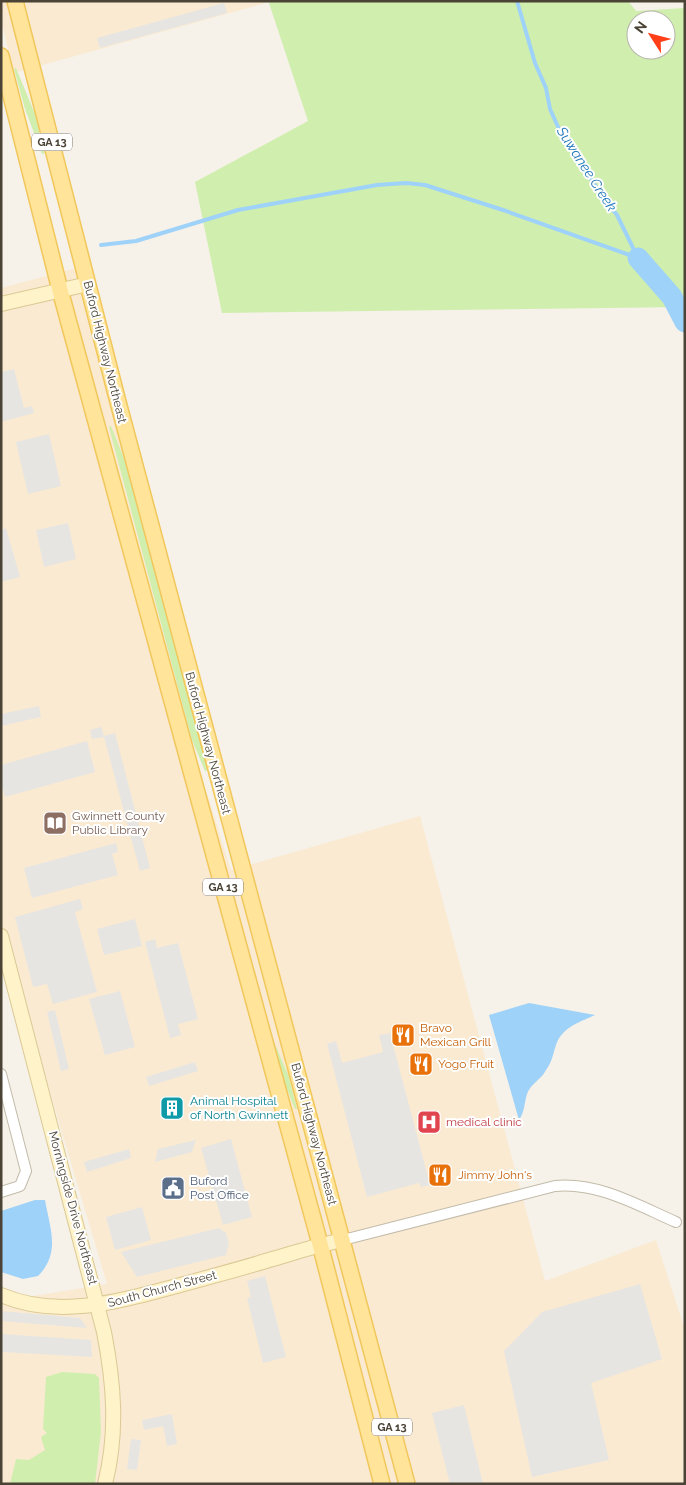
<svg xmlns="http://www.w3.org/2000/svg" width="686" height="1485" font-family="Raleway,sans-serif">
  <rect width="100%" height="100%" fill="#f6f2e9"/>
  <g fill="#faead2">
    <polygon points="1,1 273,1 14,73 1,20"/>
    <polygon points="80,267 195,755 231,870 420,816 545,1281 656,1240 685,1330 684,1484 1,1484 1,1294 9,1300 107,1284 1,928 1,288"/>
  </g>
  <g fill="#d0eeae" fill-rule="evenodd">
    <path d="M273,1h355l8,10 49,-3v299l-463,6 -27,-131 113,-61 -39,-118zM636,20h30v30h-30z"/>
    <polygon points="16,68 35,114 45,153 42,154 25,109 14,69"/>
    <polygon points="111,426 125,461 208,770 205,771 192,740 109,427"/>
    <polygon points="274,1042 289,1077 297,1109 295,1109 280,1072 272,1043"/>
    <polygon points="62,1372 95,1374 99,1378 101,1432 95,1484 10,1484 16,1459 29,1460 45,1450 41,1437 47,1433 43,1429 46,1377"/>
  </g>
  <g fill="#e7e5e1">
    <polygon points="224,3 227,13 100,48 97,38"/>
    <polygon points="14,369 24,408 32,406 34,413 1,422 1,372"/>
    <polygon points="49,434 61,486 28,494 16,442"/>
    <polygon points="68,523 76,559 44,567 36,530"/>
    <polygon points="6,528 20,577 1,582 1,530"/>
    <polygon points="39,706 41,717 1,726 1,714"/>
    <polygon points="101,727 104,736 115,733 150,868 140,871 104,737 92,739 90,730"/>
    <polygon points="87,741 95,772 5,797 1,782 1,765"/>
    <polygon points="116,843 118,852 112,854 118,875 32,898 24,868"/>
    <polygon points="80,899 83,909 75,912 97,992 53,1004 47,984 33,987 15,917"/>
    <polygon points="135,919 142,946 104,955 97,929"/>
    <polygon points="155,939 157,948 178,943 198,1019 178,1024 181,1035 170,1038 145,942"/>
    <polygon points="120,991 135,1047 105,1055 89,999"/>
    <polygon points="55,1010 69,1069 61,1071 47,1012"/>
    <polygon points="390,1033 430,1185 421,1187 419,1183 367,1197 327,1044 336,1041 342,1063 383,1052 379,1035"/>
    <polygon points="195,1062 198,1071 149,1086 146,1077"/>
    <polygon points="231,1139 252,1217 223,1225 201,1148"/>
    <polygon points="196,1140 192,1152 155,1162 158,1149"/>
    <polygon points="129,1149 131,1158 87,1172 84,1162"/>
    <polygon points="142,1207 151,1240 115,1250 106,1217"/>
    <polygon points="219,1228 226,1233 229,1243 226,1255 137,1277 121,1252"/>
    <polygon points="265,1276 286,1357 263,1363 247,1298 251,1297 247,1281"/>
    <polygon points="640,1284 662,1359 591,1383 609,1460 532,1477 504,1351 542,1312"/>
    <polygon points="1,1311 80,1318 87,1328 1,1321"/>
    <polygon points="1,1334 91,1340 92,1357 1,1352"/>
    <polygon points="464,1405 483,1484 450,1484 432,1413"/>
    <polygon points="172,1414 177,1444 167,1446 163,1426 144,1430 142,1420"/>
    <polygon points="131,1439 141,1440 137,1470 127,1469"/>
  </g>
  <g fill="#9fd2f9">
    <path d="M529,1003l66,12c-15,7 -33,12 -39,30 -3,9 -4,17 -10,25 -5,10 -15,13 -19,24 -3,10 -2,17 -8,26l-30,-105z"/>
    <path d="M35,1200h10c5,29 16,53 -7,76l-15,3 -22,-7v-61z"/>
  </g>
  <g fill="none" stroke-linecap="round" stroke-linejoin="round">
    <g stroke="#9fd2f9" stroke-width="4">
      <polyline points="517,1 535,63 546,88 550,109 559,129 602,196 617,215 638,258"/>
      <polyline points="101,245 136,241 238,210 377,185 406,183 425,185 503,210 638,258"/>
    </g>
    <polyline stroke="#9fd2f9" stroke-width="21" points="638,258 672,297 685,322"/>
    <g stroke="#c3bbaa" stroke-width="12">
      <g id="street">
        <polyline points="1,1074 26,1171 20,1186 1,1192"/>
        <path d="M343,1240l212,-54c43,-4 82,19 121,36"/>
      </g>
    </g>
    <g stroke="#dbc994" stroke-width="16">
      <g id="secondary">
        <polyline points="1,304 88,284"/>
        <path d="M1,936l103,396c10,51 14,101 1,152"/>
        <path d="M1,1295c56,24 116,7 172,-8 32,-9 64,-17 96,-27 25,-7 48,-15 74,-20"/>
      </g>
    </g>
    <g stroke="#f1c75c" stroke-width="18">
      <g id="primary">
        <polyline points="15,1 118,402 407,1484"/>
        <polyline points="1,56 60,290 320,1244 382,1484"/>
      </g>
    </g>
    <use href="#street" stroke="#fff" stroke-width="10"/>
    <use href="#secondary" stroke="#fff3ca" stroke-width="14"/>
    <use href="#primary" stroke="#ffe499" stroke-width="15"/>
  </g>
  <defs>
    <g id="library-square" transform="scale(1.25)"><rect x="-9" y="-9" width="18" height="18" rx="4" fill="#8d6e63" stroke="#fff"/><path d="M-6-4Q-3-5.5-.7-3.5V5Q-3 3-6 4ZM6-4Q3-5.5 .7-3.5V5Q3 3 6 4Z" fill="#fff"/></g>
    <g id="restaurant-square" transform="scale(1.25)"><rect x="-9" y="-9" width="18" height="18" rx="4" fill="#e8710a" stroke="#fff"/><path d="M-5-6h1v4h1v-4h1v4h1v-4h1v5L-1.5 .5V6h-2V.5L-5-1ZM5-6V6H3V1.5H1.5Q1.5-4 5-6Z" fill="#fff"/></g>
    <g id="building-square" transform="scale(1.25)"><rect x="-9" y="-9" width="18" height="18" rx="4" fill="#0f9aa8" stroke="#fff"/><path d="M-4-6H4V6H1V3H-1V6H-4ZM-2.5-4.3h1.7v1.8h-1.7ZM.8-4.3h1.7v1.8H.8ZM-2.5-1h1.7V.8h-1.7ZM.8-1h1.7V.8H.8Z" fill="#fff"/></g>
    <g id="hospital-square" transform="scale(1.25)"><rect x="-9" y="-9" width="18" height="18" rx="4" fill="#e0444e" stroke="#fff"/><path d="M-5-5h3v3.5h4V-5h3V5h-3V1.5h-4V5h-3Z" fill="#fff"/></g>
    <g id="civic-square" transform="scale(1.25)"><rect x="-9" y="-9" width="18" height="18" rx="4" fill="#5c6f8a" stroke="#fff"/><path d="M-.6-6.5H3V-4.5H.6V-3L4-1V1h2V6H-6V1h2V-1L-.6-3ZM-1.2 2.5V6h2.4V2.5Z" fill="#fff"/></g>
  </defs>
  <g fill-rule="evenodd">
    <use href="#library-square" x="55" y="823"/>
    <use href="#restaurant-square" x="403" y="1035"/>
    <use href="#restaurant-square" x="421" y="1064"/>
    <use href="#building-square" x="172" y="1108"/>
    <use href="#hospital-square" x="429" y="1122"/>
    <use href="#restaurant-square" x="440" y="1175"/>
    <use href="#civic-square" x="173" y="1188"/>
  </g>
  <g text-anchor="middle" stroke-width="4" stroke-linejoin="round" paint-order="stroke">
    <g fill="#fff" stroke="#817b72" stroke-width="1">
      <rect x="32" y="133.5" width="40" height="17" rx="4"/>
      <rect x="203" y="878.5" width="40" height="17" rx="4"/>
      <rect x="372" y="1418.5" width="40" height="17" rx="4"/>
    </g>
    <g font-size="11" font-weight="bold" fill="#4b4336">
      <text x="52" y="146">GA 13</text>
      <text x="223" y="891">GA 13</text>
      <text x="392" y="1431">GA 13</text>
    </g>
    <g font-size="12" fill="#4b4336" stroke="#fff">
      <text transform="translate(105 352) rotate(76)" y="4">Buford Highway Northeast</text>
      <text transform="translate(208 743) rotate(75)" y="4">Buford Highway Northeast</text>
      <text transform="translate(314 1134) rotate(75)" y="4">Buford Highway Northeast</text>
      <text transform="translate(73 1208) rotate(75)" y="4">Morningside Drive Northeast</text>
      <text transform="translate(162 1289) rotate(-15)" y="4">South Church Street</text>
    </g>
    <g font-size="12" fill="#785e54" stroke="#fff" text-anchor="start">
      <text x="72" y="820">Gwinnett County<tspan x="72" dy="14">Public Library</tspan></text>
    </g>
    <g font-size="12" fill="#c56008" stroke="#fff" text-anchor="start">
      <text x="420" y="1032">Bravo<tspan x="420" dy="14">Mexican Grill</tspan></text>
      <text x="438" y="1068">Yogo Fruit</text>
      <text x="458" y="1179">Jimmy John's</text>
    </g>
    <g font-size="12" fill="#0d838f" stroke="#fff" text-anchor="start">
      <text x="190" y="1105">Animal Hospital<tspan x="190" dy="14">of North Gwinnett</tspan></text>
    </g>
    <g font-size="12" fill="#be3a42" stroke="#fff" text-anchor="start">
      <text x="446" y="1126">medical clinic</text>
    </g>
    <g font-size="12" fill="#4e5e75" stroke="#fff" text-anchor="start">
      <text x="190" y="1185">Buford<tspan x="190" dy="14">Post Office</tspan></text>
    </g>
    <g font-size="14" font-style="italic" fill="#2177bb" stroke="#fff">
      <text transform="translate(587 169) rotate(57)" y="5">Suwanee Creek</text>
    </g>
  </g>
  <rect width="686" height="1485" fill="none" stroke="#4b4336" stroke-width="5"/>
  <g transform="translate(651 35) rotate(306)"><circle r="24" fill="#ffffff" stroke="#b7b4af"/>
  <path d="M0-4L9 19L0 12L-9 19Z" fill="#ff3f17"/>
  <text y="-8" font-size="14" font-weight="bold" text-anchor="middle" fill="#4b4336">N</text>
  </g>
</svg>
